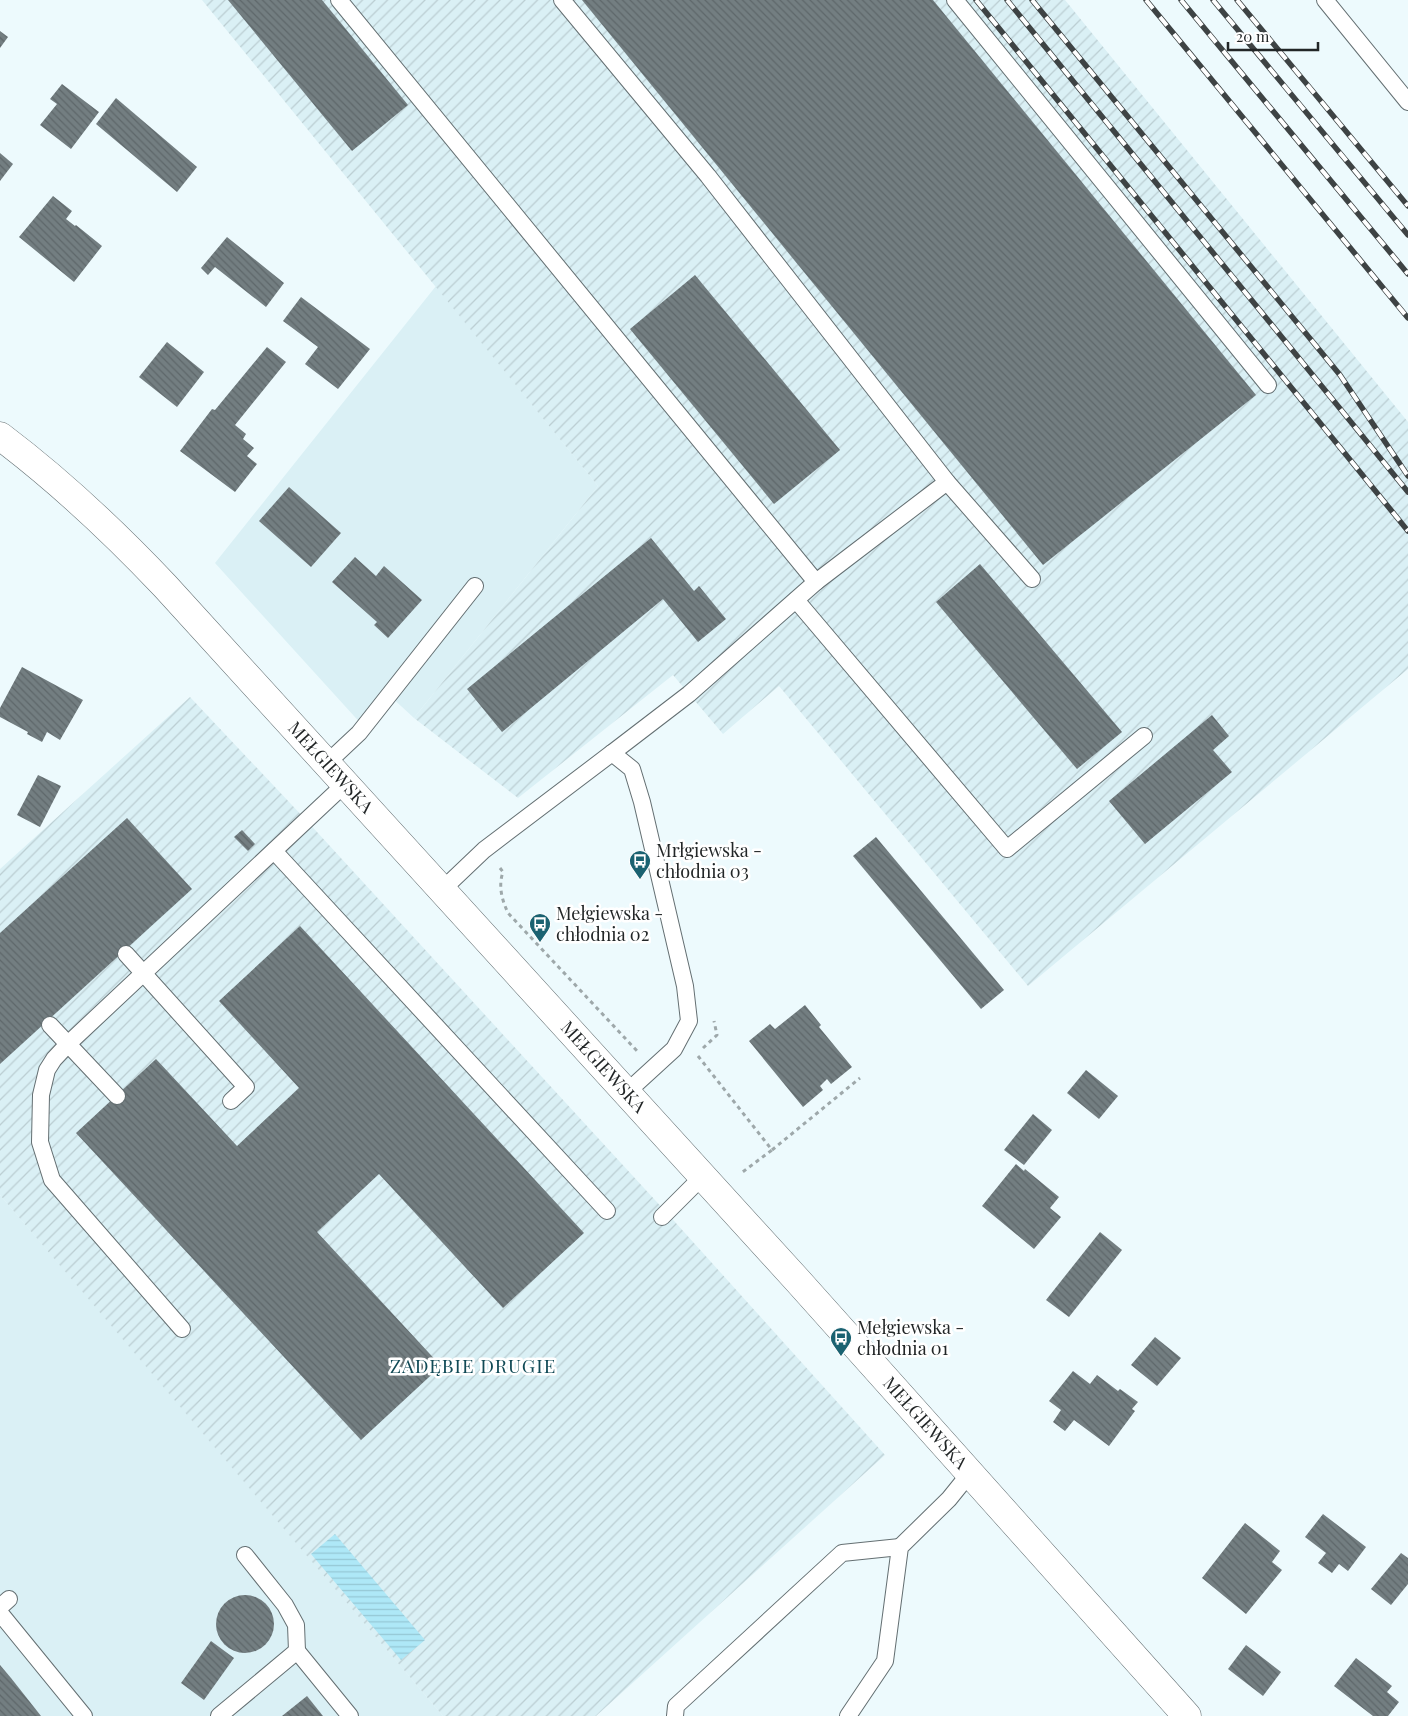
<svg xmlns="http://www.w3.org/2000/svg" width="1408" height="1716" font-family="'Playfair Display',serif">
  <defs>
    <pattern id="industrial-furrows" width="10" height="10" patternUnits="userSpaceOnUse" patternTransform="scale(1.25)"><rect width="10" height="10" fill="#daf0f5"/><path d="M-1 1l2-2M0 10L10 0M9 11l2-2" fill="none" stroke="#bbced2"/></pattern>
    <pattern id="water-rules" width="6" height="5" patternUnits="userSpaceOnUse" patternTransform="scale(1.25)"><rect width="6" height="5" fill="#aee8f7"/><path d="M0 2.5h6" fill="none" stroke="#95c7d4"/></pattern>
    <pattern id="building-back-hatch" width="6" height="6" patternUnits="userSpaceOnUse" patternTransform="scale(1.25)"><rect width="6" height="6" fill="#737e81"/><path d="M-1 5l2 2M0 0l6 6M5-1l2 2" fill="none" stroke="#5e676a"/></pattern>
  </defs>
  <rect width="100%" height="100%" fill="#edfafd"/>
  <g fill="#daf0f5">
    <polygon points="436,286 598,486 414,718 388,694 364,727 215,563"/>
    <polygon points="0,1195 139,1357 443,1716 0,1716"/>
  </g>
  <g fill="url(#industrial-furrows)">
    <polygon points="202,0 1065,0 1408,422 1408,669 1028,986 779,686 723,734 673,675 518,798 414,718 598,486"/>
    <polygon points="190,697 306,820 666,1212 885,1455 596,1716 443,1716 0,1195 0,869"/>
  </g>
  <polygon fill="url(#water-rules)" points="335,1534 425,1640 401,1660 311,1554"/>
  <g fill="url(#building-back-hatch)">
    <polygon points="228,0 322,0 408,105 352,151"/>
    <polygon points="582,0 933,0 1256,395 1043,565"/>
    <polygon points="0,31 8,37 0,48"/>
    <polygon points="62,84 99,112 71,149 40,125 57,104 50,99"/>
    <polygon points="116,98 197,167 177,192 96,124"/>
    <polygon points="0,153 13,164 0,181"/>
    <polygon points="53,196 72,211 66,219 75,226 76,225 102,246 74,282 19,237"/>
    <polygon points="227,237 284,283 266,307 215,267 208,275 201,268"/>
    <polygon points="695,275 840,450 774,504 630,329"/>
    <polygon points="301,297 370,349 338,389 305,364 318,347 283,321"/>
    <polygon points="167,342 204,372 177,407 139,377"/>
    <polygon points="267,347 286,362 235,425 246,434 243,439 254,448 247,456 257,464 235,492 180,451 212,409 215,410"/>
    <polygon points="289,487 341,533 311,567 259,521"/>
    <polygon points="651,538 694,591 699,586 726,619 698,642 663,599 502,732 467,689"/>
    <polygon points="355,557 376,576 384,566 422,600 388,638 374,625 377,622 332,582"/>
    <polygon points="980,564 1122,732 1077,769 936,602"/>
    <polygon points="22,667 83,700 60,740 47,732 42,742 27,734 28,732 0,717 0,708"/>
    <polygon points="1212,715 1229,736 1213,750 1232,772 1145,844 1109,801"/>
    <polygon points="38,775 61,786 40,827 17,815"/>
    <polygon points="127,818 192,889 0,1064 0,933"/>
    <polygon points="242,830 255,844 248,851 234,837"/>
    <polygon points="876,837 1004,990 981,1009 853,856"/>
    <polygon points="300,926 584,1233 503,1308 379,1174 317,1232 441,1366 361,1440 76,1133 156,1059 237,1146 299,1088 219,1001"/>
    <polygon points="805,1005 821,1025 819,1027 852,1067 831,1084 827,1079 820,1086 823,1090 803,1107 749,1041 770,1024 775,1029"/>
    <polygon points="1086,1070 1118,1096 1099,1119 1067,1093"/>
    <polygon points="1033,1114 1052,1130 1024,1165 1004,1150"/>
    <polygon points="1016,1164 1024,1171 1025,1169 1059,1197 1050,1208 1061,1217 1034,1249 982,1206"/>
    <polygon points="1100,1232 1122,1250 1069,1317 1046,1300"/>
    <polygon points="1155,1337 1181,1358 1157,1386 1131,1365"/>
    <polygon points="1073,1371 1090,1384 1097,1375 1118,1391 1120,1389 1138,1402 1132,1409 1135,1411 1109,1446 1074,1420 1065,1431 1053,1422 1061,1410 1049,1401"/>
    <polygon points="1323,1514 1366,1547 1348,1571 1339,1564 1332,1573 1318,1563 1326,1553 1305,1537"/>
    <polygon points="1245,1523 1280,1551 1272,1562 1282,1570 1246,1614 1202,1578"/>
    <polygon points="1401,1553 1408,1558 1408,1584 1391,1605 1371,1589"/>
    <circle cx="245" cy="1624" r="29"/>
    <polygon points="211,1641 234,1658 204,1700 181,1683"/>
    <polygon points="1246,1645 1281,1672 1263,1696 1228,1669"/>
    <polygon points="1356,1658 1392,1686 1387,1692 1399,1702 1388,1716 1373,1716 1334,1686"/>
    <polygon points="0,1665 11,1678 41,1716 0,1716"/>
    <polygon points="307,1696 323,1716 282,1716"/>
  </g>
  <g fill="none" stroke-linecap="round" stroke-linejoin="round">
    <g stroke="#646f72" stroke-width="18">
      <g id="lane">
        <polyline points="339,0 816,582 947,482"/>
        <polyline points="562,0 708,176 947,482 1032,579"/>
        <polyline points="955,0 1268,385"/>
        <polyline points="1325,0 1408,102"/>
        <polyline points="796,600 1007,849 1144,736"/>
        <polyline points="612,753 689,694 816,582"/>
        <polyline points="327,763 359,733 475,586"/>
        <polyline points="274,851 607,1211"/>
        <polyline points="442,890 484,850 612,753 632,769 642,802 685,986 689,1021 674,1049 627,1092"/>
        <polyline points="126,954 246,1087 231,1101"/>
        <polyline points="50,1025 117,1096"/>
        <polyline points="662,1217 703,1176"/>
        <polyline points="182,1329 52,1180 40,1142 41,1095 47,1070 54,1059 69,1043 345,784"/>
        <polyline points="245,1555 285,1605 296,1625 297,1651"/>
        <polyline points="0,1607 9,1599"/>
        <polyline points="0,1613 84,1716"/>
        <polyline points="219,1716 297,1651 350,1716"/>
        <polyline points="675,1716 676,1706 842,1553 900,1547"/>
        <polyline points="848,1716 885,1661 900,1547 949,1499 970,1473"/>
      </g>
    </g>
    <g stroke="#646f72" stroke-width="29">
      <g id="street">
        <path id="s1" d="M0,436c61,46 112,94 165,150l633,695 389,435"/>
      </g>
    </g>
    <g stroke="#9ea8aa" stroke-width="3" stroke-dasharray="4 4" stroke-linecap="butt">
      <path d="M500,868l3,4c-5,14 -1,28 5,41l130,139"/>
      <polyline points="703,1048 717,1035 714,1021"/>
      <polyline points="698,1056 772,1150 740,1174"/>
      <polyline points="772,1150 860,1078"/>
    </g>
    <use href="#lane" stroke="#fff" stroke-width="16"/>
    <use href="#street" stroke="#fff" stroke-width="28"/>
    <g stroke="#3e4344" stroke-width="5.5">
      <g id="rail">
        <polyline points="976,0 1408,531"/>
        <polyline points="1007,0 1408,492"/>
        <polyline points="1032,0 1340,375 1408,476"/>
        <polyline points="1146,0 1408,318"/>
        <polyline points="1181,0 1408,274"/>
        <polyline points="1213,0 1408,235"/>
        <polyline points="1237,0 1408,206"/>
      </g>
    </g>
    <use href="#rail" stroke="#fff" stroke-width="4" stroke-dasharray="11" stroke-linecap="butt"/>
  </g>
  <defs>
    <g id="bus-pin" transform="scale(1.125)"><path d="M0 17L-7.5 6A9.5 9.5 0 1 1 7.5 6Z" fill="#1a6271" stroke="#fff"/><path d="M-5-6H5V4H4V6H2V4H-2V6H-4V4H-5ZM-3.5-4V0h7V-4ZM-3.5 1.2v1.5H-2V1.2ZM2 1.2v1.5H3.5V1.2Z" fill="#fff"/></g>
  </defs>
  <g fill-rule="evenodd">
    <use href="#bus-pin" x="640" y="861"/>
    <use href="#bus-pin" x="540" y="924"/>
    <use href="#bus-pin" x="841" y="1338"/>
  </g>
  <g text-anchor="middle" stroke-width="5" stroke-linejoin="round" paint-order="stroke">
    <g font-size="18" fill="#222627" stroke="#fff">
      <text dy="6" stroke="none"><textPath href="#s1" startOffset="469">MEŁGIEWSKA</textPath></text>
      <text dy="6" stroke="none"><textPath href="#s1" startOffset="874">MEŁGIEWSKA</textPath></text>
      <text dy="6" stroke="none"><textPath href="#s1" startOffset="1354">MEŁGIEWSKA</textPath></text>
    </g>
    <g font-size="18" fill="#222627" stroke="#fff" text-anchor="start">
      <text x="656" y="857">Mrłgiewska -<tspan x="656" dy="21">chłodnia 03</tspan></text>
      <text x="556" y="920">Mełgiewska -<tspan x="556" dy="21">chłodnia 02</tspan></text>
      <text x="857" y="1334">Mełgiewska -<tspan x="857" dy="21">chłodnia 01</tspan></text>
    </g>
    <g font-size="19" letter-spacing="1" fill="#104a56" stroke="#fff">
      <text x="473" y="1373">ZADĘBIE DRUGIE</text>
    </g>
  </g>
  <path d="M1228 42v8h90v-8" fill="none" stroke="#222627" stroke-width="2.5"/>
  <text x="1236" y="42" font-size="15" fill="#222627" stroke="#ffffff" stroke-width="4" paint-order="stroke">20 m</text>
</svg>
